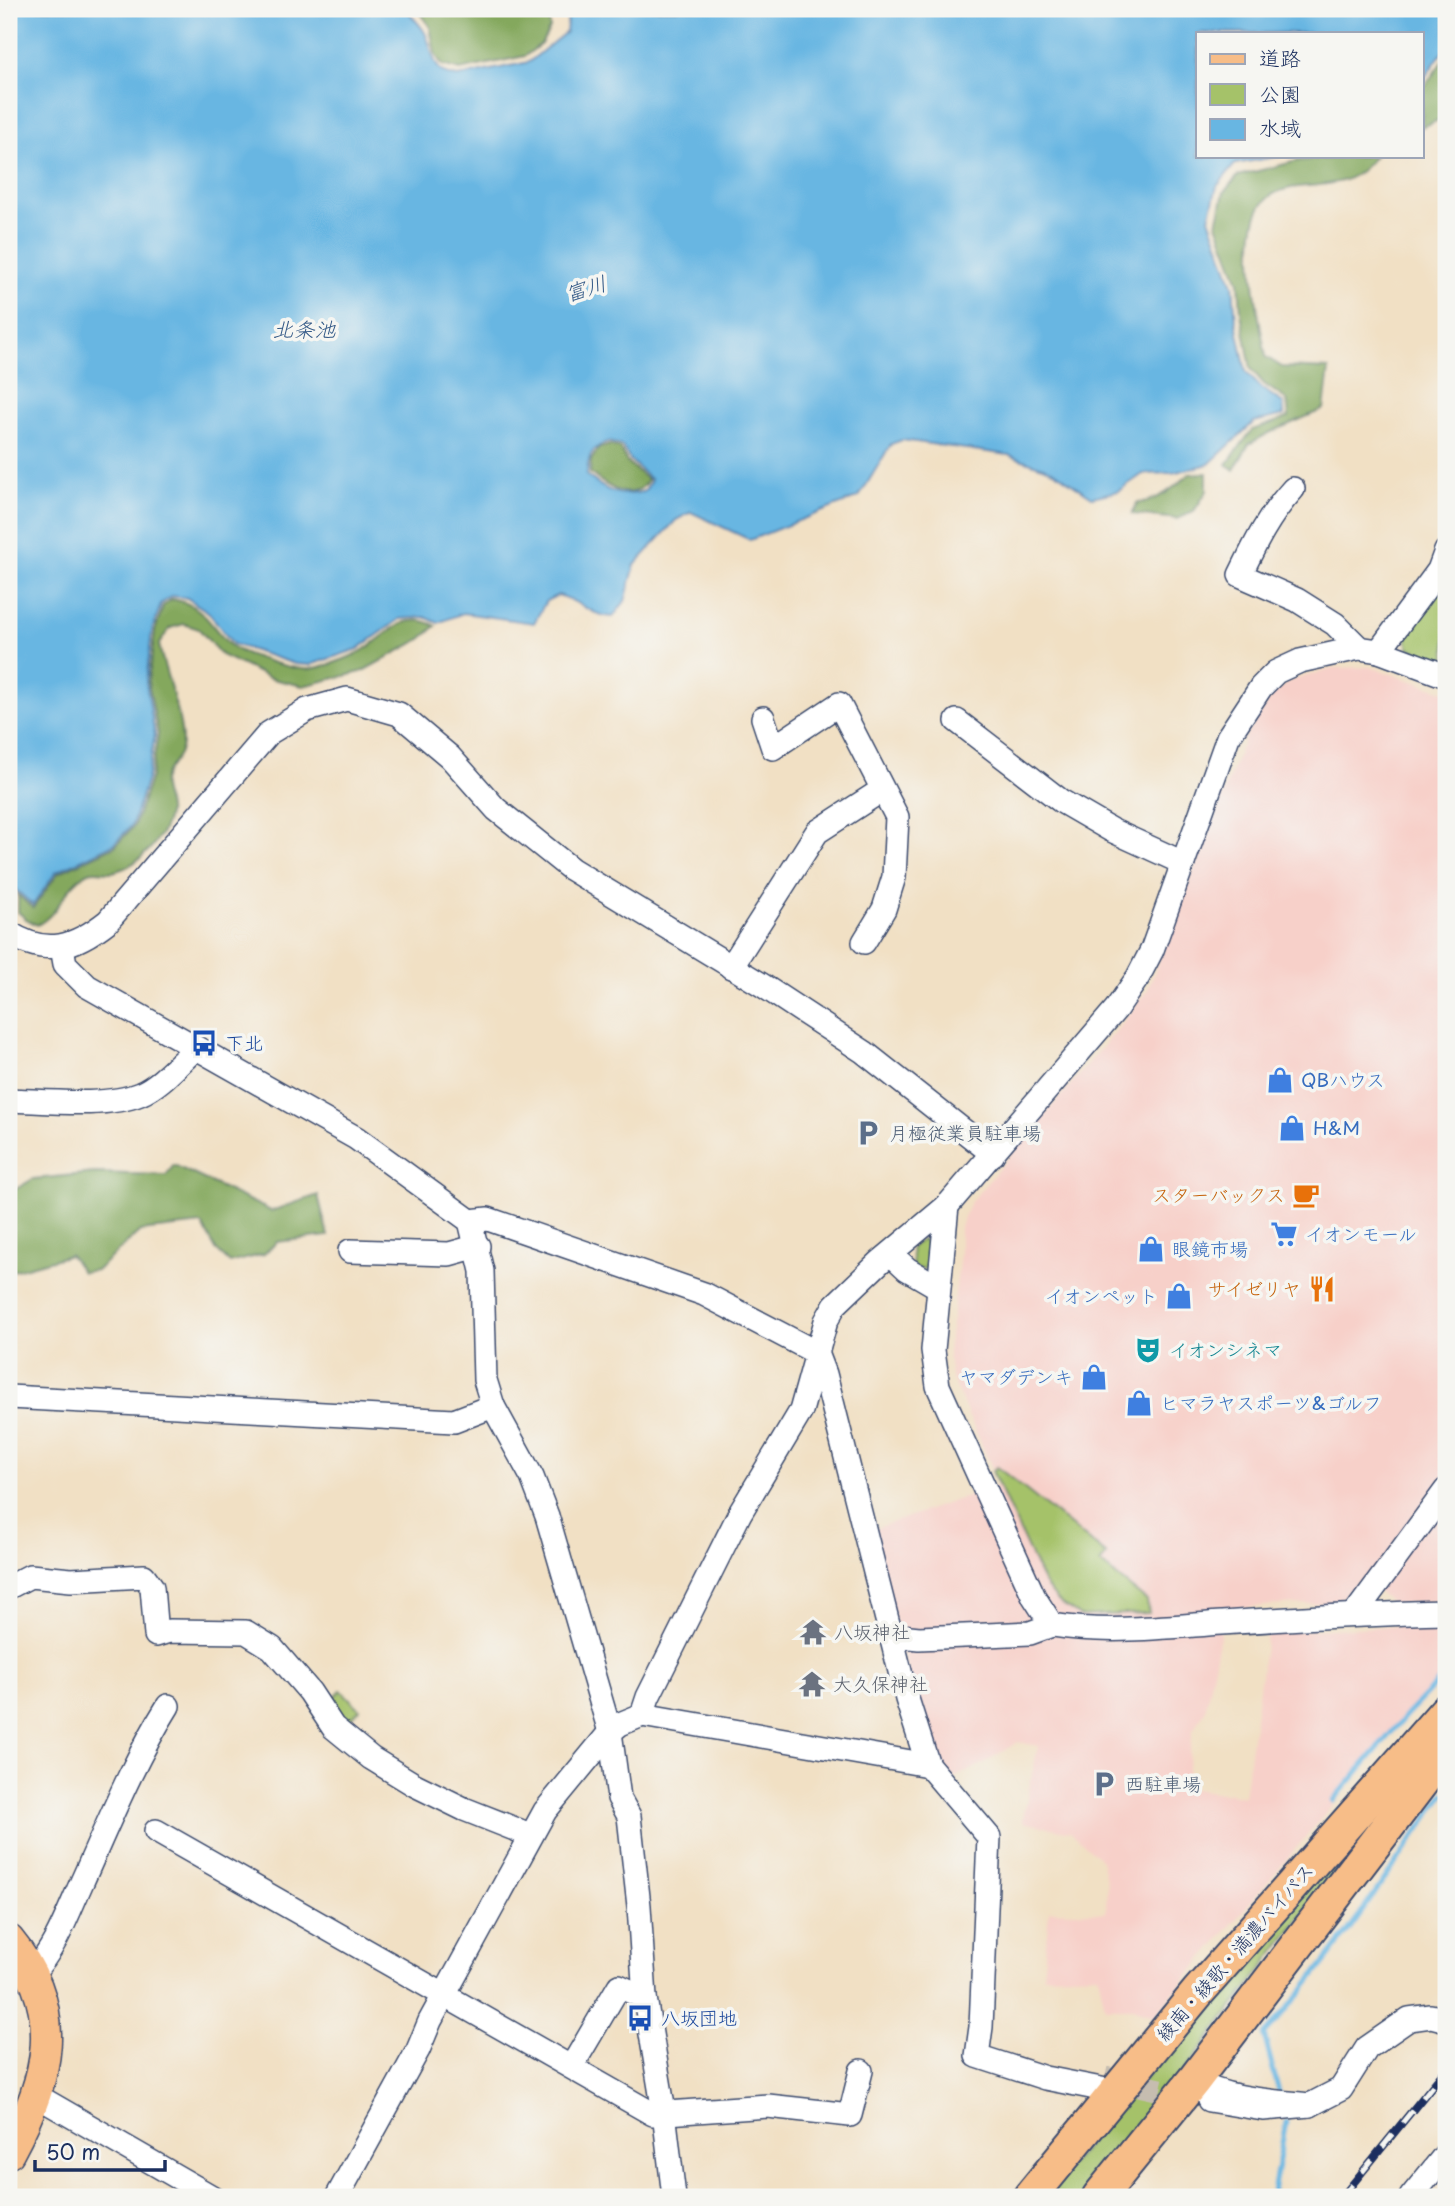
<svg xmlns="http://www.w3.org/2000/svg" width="1455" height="2206" font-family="'Playpen Sans','Klee One',sans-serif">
  <rect width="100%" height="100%" fill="#f6f6f2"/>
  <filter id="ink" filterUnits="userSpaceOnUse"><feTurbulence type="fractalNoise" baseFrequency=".0143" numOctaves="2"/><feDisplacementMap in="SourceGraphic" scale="14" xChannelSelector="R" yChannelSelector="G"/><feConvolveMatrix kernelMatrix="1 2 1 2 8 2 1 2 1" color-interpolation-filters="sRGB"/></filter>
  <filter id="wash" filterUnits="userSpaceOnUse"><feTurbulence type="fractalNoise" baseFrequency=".00686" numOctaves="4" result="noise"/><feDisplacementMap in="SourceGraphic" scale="28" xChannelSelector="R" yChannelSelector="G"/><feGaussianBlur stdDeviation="1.57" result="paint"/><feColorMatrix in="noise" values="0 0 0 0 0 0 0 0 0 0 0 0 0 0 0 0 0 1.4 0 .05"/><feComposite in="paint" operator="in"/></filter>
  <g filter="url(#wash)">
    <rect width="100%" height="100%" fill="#f1e0c4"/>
    <polygon fill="#f7d0c9" points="1370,667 1446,692 1446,1600 1393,1604 1363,1579 1340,1599 1325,1603 1222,1608 1220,1636 1205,1711 1193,1730 1185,1788 1244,1796 1267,1632 1446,1624 1446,1678 1404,1721 1154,2016 1132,2008 1105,2008 1098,1974 1043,1976 1049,1911 1106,1913 1107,1884 1101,1860 1071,1832 1022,1822 1038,1746 1018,1742 979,1766 951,1779 927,1742 871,1530 1000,1485 951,1377 948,1353 960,1254 960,1227 969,1204 1122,1024 1148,989 1245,737 1273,695 1290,681 1333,668"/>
    <g fill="#a5c269" stroke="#607864" stroke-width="2">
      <polygon points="1446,579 1446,662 1409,648 1405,634"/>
      <path d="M922,1239c15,6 12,17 10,30l-19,-1 -2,-21z"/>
      <polygon points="997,1467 1107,1555 1100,1563 1147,1601 1149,1613 1080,1616 1058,1601 1043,1582 992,1471"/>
      <polygon points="341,1690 360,1709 343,1727 324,1707"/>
      <polygon points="1446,1725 1089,2197 1043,2197"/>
    </g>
    <g fill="#84a85d" stroke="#506c5e" stroke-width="2">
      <polygon points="418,9 548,9 550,28 541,44 525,56 460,70 442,65 435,54 430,27"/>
      <polygon points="1446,56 1446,117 1422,127 1422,90"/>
      <path d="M1341,156h34c-20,26 -35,27 -65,30 -13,1 -30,2 -41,11 -33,25 -9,123 -3,160l16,10 47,2 -5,40 -55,24 -20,11 -15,26 -7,-6 25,-34 37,-13 -2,-17 -23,-16 -13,-15 -10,-55 -2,-32 -22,-58 7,-32 14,-16 59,-15 40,-3z"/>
      <path d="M610,445l10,3 7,14 21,18c-15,25 -41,7 -58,-7l1,-13 8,-12z"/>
      <path d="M1207,473v18l-13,20 -17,8 -45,-5 5,-11c21,-2 36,-14 52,-29z"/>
      <path d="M172,599c33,6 36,25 57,45 9,10 67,27 81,25 14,-2 33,-9 46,-15 29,-13 45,-47 80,-28l-15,13 -60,33 -58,14 -31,-7 -51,-24 -22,-26 -15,-5 -14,4 -11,16c4,25 28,84 22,105 -3,11 -17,21 -18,33 -2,10 7,21 5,32 -3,24 -29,51 -52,57 -8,3 -19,-2 -27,1 -24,12 -29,42 -52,53l-11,-6 -8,-7v-17l15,13 25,-35 57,-27 19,-20 17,-50 7,-42 -10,-52 7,-51 8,-25z"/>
      <polygon points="174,1165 271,1211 318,1195 328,1236 277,1242 264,1254 230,1263 216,1250 202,1224 140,1231 97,1270 82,1272 70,1255 9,1272 9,1193 33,1179 95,1173 166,1175"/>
    </g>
    <path fill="#68b6e2" stroke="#4272a0" stroke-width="2" fill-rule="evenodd" d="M9,9h397c5,7 13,14 18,22 11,20 5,43 34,46l71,-15 37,-30 2,-19 -3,-4h881v38l-24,34v-48h-224v123h82l-45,8 -18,22 -8,32 24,67 3,37 10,50 14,15 23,16 1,12 -30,7 -45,42 -37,9 -29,1 -25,17 -26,6 -38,-26 -45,-16 -107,-15 -11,4 -32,53 -109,43 -59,-28 -15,8 -41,45 -10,36 -12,16c-22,-1 -35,-17 -55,-22l-12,6 -12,22 -71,-10 -25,10 -13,-6 -25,2 -42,30 -48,16 -15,-1 -62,-20 -25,-32 -21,-14 -15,-2 -11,8 -9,27 -6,51 9,53 -7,41 -16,49 -18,19 -58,28 -23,33 -24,-21zM609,442l13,4 8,14 21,20 -6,11c-24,8 -40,0 -58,-16 1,-18 4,-28 22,-33z"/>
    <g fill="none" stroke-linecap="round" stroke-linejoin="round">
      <g stroke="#68b6e2" stroke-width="5">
        <polyline points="1333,1801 1407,1714 1446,1674"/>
        <path d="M1280,2096l-16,-61c68,-73 122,-160 180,-241"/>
        <polyline points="1272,2197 1286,2122"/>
      </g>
    </g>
  </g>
  <g filter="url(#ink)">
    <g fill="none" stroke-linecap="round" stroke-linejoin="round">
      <polyline stroke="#c6bdb0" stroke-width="23" stroke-dasharray="23 11" stroke-linecap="butt" points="1105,2078 1194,2097"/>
      <g stroke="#3b4a6d" stroke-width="26">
        <g id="minor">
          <path d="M1293,489c-24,26 -38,55 -53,86l57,25 38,24 24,24"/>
          <polyline points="1379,651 1439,570 1446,551"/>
          <polyline points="763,718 773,748 839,704 897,817 894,877 884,909 864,942"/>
          <polyline points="957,721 1061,801 1111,830 1183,863"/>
          <path d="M9,933c38,24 66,14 99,-12l161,-188 38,-23 40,-11 52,15 51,43 46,52 75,60 191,116 102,67 129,102"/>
          <polyline points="62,947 65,964 87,986 356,1138 470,1221 482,1271 485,1380 493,1406 532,1477 547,1516 610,1732 619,1798 629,1816 639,1906 645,1998 664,2112 674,2197"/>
          <polyline points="731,967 817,832 882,790"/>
          <path d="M9,1100c37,1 96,8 131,-6 21,-9 38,-30 55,-45"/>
          <path d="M947,1206l-14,144 5,36 96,211 18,28c57,9 113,2 170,-2 75,-5 149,-9 224,-11"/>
          <polyline points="470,1221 488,1219 704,1294 817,1353 825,1374 907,1699 928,1765 989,1837 981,2027 977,2056 1045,2078 1101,2089 1114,2095"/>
          <polyline points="350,1251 449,1254 478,1246"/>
          <polyline points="891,1254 907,1269 938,1287"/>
          <polyline points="9,1397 454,1421 493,1406"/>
          <polyline points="9,1587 30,1576 71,1580 144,1576 152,1587 156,1635 169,1631 246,1632 272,1648 310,1692 333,1727 371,1758 415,1785 464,1809 530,1835"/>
          <polyline points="1354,1615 1446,1490"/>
          <polyline points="891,1635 919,1638 1030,1633 1052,1625"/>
          <polyline points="642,1715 928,1765"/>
          <polyline points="156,1831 653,2114 768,2106 850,2115 861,2071"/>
          <path d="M32,1973c23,-23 36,-60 49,-89 27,-60 52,-122 87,-178"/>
          <polyline points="572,2066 619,1986 645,1998"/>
          <path d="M1194,2080c33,20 78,21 116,25l-47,4 -54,-9"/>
          <polyline points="37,2096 212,2197"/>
          <polyline points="1310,2105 1341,2089 1367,2048 1409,2019 1431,2016 1446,2020"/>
          <polyline points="337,2197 418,2050 430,2021 545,1811 610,1732 620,1724 642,1715 648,1697 740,1513 801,1411 826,1321 835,1305 880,1262 947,1206 1116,1009 1138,977 1152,950 1228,737 1261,687 1276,672 1300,661 1359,648 1379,651 1446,676"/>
          <polyline points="1411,2197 1446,2154"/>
        </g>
      </g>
      <g stroke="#3b4a6d" stroke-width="33">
        <path id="major" d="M9,1940c58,70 40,140 0,213"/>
      </g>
      <g stroke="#3b4a6d" stroke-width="37">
        <g id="highway">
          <polyline points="1030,2197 1198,1992 1446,1711"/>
          <polyline points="1099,2197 1194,2080 1446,1750"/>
        </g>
      </g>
      <use href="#minor" stroke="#fff" stroke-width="23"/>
      <use href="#major" stroke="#f7bd88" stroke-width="30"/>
      <use href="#highway" stroke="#f7bd88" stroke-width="33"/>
      <g stroke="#1b2f5e" stroke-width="8">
        <polyline id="rail" points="1342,2197 1446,2069"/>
      </g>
      <use href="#rail" stroke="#f6f6f2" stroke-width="5" stroke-dasharray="16" stroke-linecap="butt"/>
    </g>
  </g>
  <defs>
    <g id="bus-bare" transform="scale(2.1)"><path d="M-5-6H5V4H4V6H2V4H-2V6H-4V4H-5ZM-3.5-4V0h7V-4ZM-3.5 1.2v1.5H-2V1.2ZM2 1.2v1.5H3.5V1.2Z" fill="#1a4fb4" stroke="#f6f6f2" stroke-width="2.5" paint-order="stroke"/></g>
    <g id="shop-bare" transform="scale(2.1)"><path d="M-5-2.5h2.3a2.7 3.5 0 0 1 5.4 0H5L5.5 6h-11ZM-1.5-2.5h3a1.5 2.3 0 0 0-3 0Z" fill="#3f7fe0" stroke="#f6f6f2" stroke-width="2.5" paint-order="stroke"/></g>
    <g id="parking-bare" transform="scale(2.1)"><path d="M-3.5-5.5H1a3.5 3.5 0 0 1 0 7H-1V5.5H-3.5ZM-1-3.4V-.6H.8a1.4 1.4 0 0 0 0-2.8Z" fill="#5c6f8a" stroke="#f6f6f2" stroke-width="2.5" paint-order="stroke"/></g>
    <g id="cafe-bare" transform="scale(2.1)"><path d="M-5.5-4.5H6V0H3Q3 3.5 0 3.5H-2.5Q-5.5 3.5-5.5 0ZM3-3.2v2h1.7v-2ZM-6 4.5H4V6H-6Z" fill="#e8710a" stroke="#f6f6f2" stroke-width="2.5" paint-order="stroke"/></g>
    <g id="supermarket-bare" transform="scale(2.1)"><path d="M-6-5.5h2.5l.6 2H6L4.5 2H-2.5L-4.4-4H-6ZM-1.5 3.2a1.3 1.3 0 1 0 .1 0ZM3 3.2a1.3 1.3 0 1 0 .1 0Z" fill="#3f7fe0" stroke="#f6f6f2" stroke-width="2.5" paint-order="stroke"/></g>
    <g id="restaurant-bare" transform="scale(2.1)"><path d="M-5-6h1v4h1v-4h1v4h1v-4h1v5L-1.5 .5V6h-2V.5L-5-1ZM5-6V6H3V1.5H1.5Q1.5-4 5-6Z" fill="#e8710a" stroke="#f6f6f2" stroke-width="2.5" paint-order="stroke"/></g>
    <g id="theatre-bare" transform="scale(2.1)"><path d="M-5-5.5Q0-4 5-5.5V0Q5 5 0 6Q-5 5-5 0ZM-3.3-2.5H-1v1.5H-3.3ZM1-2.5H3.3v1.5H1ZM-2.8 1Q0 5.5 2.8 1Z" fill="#0f9aa8" stroke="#f6f6f2" stroke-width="2.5" paint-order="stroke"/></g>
    <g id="temple-bare" transform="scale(2.1)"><path d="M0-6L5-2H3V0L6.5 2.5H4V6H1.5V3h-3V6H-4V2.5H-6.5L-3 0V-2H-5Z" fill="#6b7280" stroke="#f6f6f2" stroke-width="2.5" paint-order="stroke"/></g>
  </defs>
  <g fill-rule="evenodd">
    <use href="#bus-bare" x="204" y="1043"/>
    <use href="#shop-bare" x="1280" y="1080"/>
    <use href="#shop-bare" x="1292" y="1128"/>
    <use href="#parking-bare" x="868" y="1133"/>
    <use href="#cafe-bare" x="1306" y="1195"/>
    <use href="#supermarket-bare" x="1284" y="1234"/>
    <use href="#shop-bare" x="1151" y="1249"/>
    <use href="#restaurant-bare" x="1322" y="1289"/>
    <use href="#shop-bare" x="1179" y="1296"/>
    <use href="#theatre-bare" x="1148" y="1350"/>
    <use href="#shop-bare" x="1094" y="1377"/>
    <use href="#shop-bare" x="1139" y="1403"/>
    <use href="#temple-bare" x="813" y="1632"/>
    <use href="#temple-bare" x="812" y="1684"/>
    <use href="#parking-bare" x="1104" y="1784"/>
    <use href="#bus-bare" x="640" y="2018"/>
  </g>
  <g text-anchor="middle" stroke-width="7" stroke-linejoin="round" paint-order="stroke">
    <g font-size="19" fill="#164399" stroke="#f6f6f2" text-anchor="start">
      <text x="225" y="1050">下北</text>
      <text x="661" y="2025">八坂団地</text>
    </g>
    <g font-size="19" fill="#366cbe" stroke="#f6f6f2" text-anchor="start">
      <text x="1301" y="1087">QBハウス</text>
      <text x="1313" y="1135">H&amp;M</text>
      <text x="1305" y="1241">イオンモール</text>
      <text x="1172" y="1256">眼鏡市場</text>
      <text x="1158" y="1303" text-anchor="end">イオンペット</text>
      <text x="1073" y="1384" text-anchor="end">ヤマダデンキ</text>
      <text x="1160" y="1410">ヒマラヤスポーツ&amp;ゴルフ</text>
    </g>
    <g font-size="19" fill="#4e5e75" stroke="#f6f6f2" text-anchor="start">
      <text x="889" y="1140">月極従業員駐車場</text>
      <text x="1125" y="1791">西駐車場</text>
    </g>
    <g font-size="19" fill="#c56008" stroke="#f6f6f2" text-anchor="end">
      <text x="1285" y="1202">スターバックス</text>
      <text x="1301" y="1296">サイゼリヤ</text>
    </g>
    <g font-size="19" fill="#0d838f" stroke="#f6f6f2" text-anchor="start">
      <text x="1169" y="1357">イオンシネマ</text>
    </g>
    <g font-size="19" fill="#5b616d" stroke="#f6f6f2" text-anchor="start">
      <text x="834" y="1639">八坂神社</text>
      <text x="833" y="1691">大久保神社</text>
    </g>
    <g font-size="19" fill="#1b2f5e" stroke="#f6f6f2">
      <text transform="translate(1235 1952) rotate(-49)" y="7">綾南・綾歌・満濃バイパス</text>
    </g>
    <g font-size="21" font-style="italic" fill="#325886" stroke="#f6f6f2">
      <text transform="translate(586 289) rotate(-17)" y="7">富川</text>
      <text x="304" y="337">北条池</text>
    </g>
  </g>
  <rect width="1455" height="2206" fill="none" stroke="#f6f6f2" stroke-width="35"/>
  <rect x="1196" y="32" width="228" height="126" fill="#f6f6f2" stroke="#9ea6b7" stroke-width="2"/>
  <rect x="1210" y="54" width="35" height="10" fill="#f7bd88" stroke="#9ea6b7" stroke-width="2"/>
  <text x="1259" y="66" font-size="21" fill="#1b2f5e">道路</text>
  <rect x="1210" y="84" width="35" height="21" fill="#a5c269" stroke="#9ea6b7" stroke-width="2"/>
  <text x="1259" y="102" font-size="21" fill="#1b2f5e">公園</text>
  <rect x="1210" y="119" width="35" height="21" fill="#68b6e2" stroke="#9ea6b7" stroke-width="2"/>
  <text x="1259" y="136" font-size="21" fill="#1b2f5e">水域</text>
  <path d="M35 2160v10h130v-10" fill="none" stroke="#1b2f5e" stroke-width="3.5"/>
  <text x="46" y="2160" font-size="21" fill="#1b2f5e" stroke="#f6f6f2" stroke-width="5" paint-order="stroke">50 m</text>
</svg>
